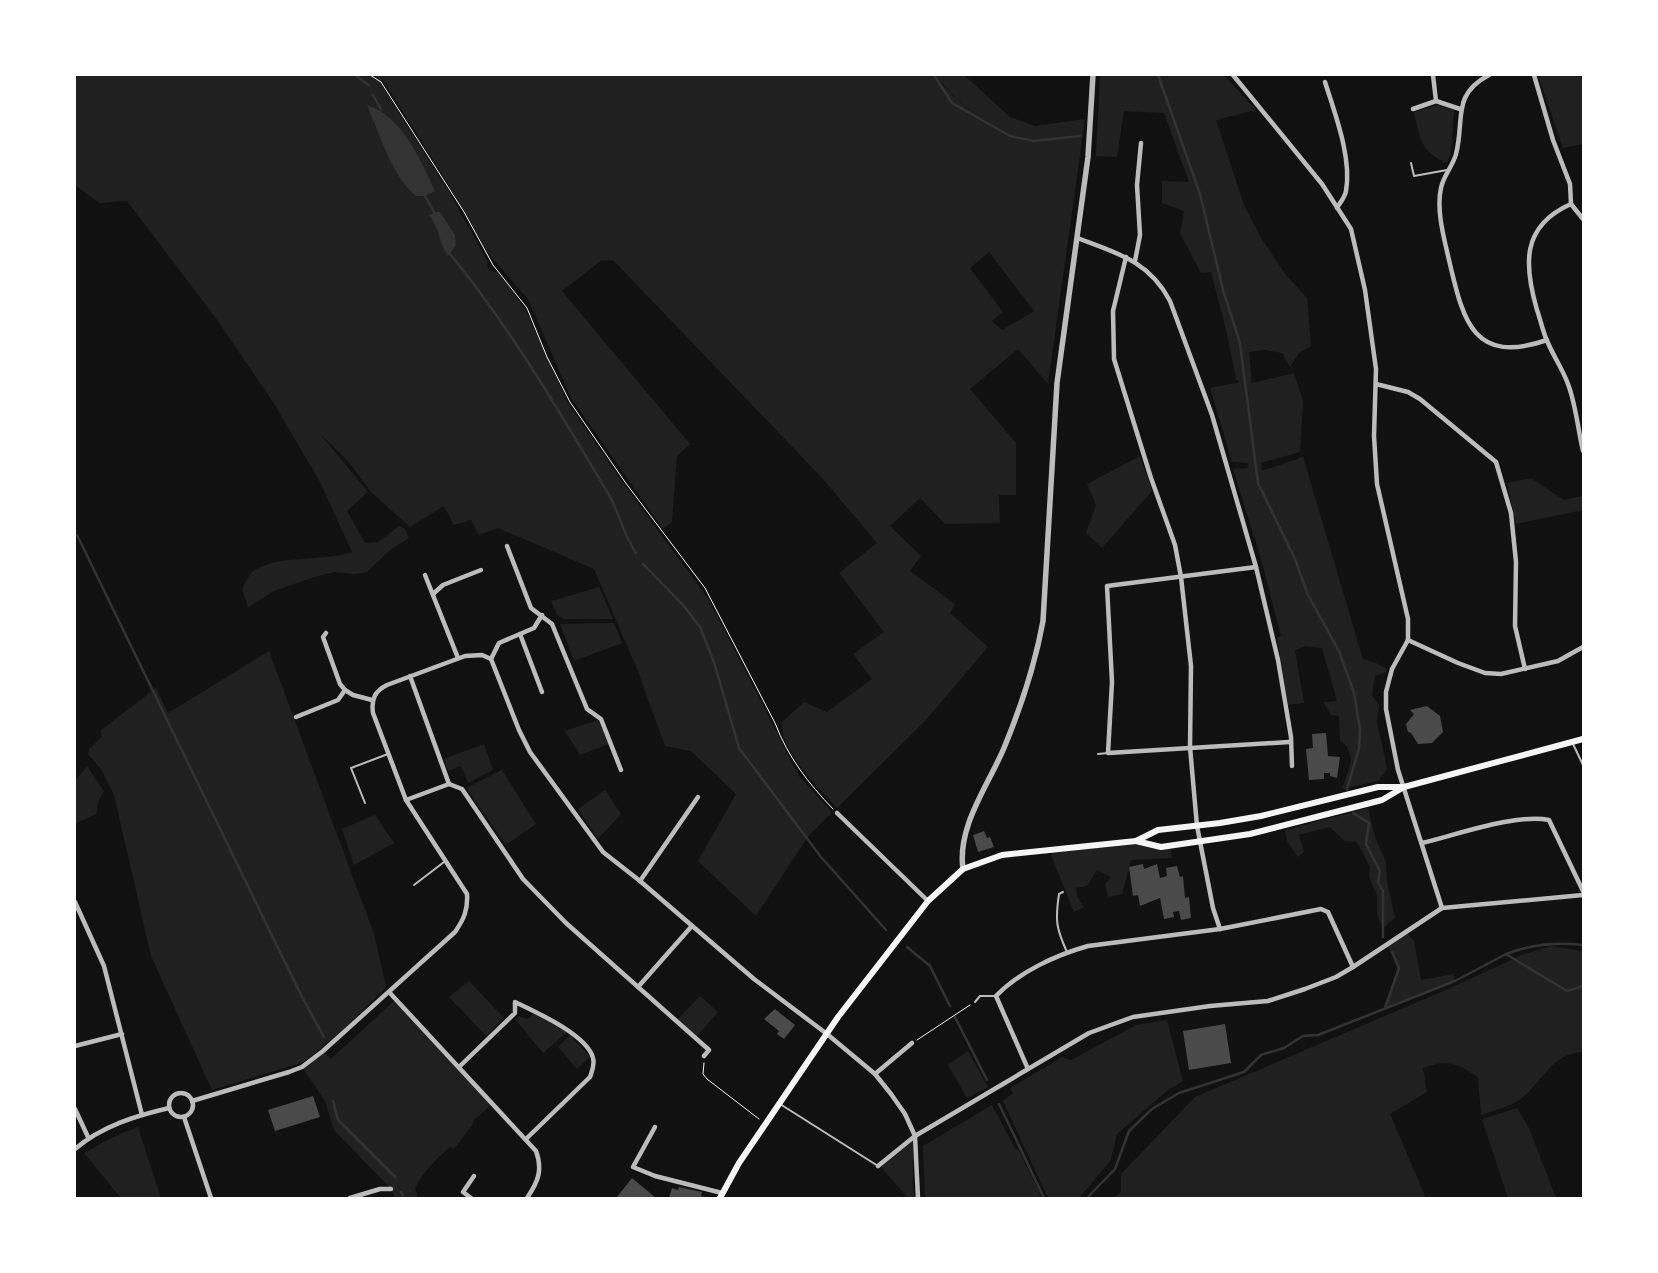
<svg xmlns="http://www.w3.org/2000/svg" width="1658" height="1273" font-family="Raleway,sans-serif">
  <rect width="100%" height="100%" fill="#111"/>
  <g fill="#202020" fill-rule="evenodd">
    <path d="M75,75h858l59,59 -58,-59h30l46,42 25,9 50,-7 -37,265 -30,-35 -48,40 46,54v52h-17l1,28 -55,1 -25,-26 -30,28 31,30 -11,15 45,33 -5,9 38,34 -63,74 -88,87c-19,-21 -57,-57 -55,-86l22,-20 23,10 45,-33 -19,-25 31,-22 -45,-59 38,-30 -54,-64 -209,-218 -12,-1 -40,31 128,153 -13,12 -5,66 -9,7 -92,-131 -43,-99 -42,-48 -39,-69 -63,-100 -3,2 68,108 38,68 1,10 9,2 14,16 15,23 41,90 51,75 91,124 90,176 31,34 1,4 -22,21 -53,81 -58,-55 38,-67 -45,-43 -26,-5 -28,-77 -43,-100 -96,-41 -19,7 -8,-15 -17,5 -10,-19 -34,21 -38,-34 -24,-32 -27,-26 47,57 -21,19 18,32 13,-1 21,-16 6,3 4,9 -19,12 -23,22 -12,2 -21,-2 -23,6 -37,13 -26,16 -6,-18c3,-5 6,-13 10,-17 24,-18 70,-10 100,-20l-32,-70 -47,-80 -58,-85 -88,-116 -28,2 -24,-18zM368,106l57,90 -31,-30zM989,252l45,59 -32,19 -10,-9 11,-9 -33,-44z"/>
    <path d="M1100,75h124l32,35 -40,10 28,85 17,33 25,37 21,23 4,48 -12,7 -9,14 -8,-14 -17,-3 -16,2 3,31 42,-10 9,28 -3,51 -39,11 1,8 41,-14 60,202 13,4 11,6 -1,3 -11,4 -3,19 7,10 -2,16 10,48 -9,12 -36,8c6,-20 17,-33 -2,-49l-1,-24 -8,-1 -8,-13 14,-1 -15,-53 -16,-2 -11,4 9,53 -16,2 -11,-68 4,-1 -20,-77 -28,-90 14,-1 2,-5 -17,-1 -22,-74 30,-6 -4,-3 -9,-45 -16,-62 -10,1 -21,-40 4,-22 -22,-8v-22l27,1 -25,-69 -40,-2 -7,46 -21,-1z"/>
    <polygon points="1538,75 1583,75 1583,144 1563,148"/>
    <path d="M1437,105l17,5 -3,42 -4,11c-27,-11 -27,-25 -33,-51z"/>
    <polygon points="1140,456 1152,491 1102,548 1086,533 1096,505 1087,484"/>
    <polygon points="1531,478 1564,500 1583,496 1583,510 1516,524 1507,483"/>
    <polygon points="599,587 613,619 564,619 557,615 551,601"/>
    <polygon points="614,623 622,643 574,661 560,624"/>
    <polygon points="269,651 374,934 386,987 344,1029 304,1062 212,1090 151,956 114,795 101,769 88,754 89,749 102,737 101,730 156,688 168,713"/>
    <polygon points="598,720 609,744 580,755 565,731"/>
    <polygon points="484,744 493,770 468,783 461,766 448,771 444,759"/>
    <polygon points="87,766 104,791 98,802 96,814 75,824 75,781"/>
    <polygon points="502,770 536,824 506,845 466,788"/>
    <polygon points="605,790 621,814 598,839 578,809"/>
    <polygon points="1368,808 1375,837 1386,862 1387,882 1395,918 1383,928 1377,914 1377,895 1369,877 1370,867 1357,842 1344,841 1330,827 1299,835 1304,852 1298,857 1287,841 1285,830"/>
    <polygon points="375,815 394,843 354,865 342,829"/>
    <polygon points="1139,843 1170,847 1172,858 1131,860 1122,894 1108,897 1105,884 1111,877 1097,870 1087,886 1076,888 1077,897 1084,907 1074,912 1051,855 1053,851"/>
    <polygon points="1406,932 1414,941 1421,980 1454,974 1455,981 1385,1008 1399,968 1387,945"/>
    <path d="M1551,946l32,5v101c-31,1 -40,29 -61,46 -11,9 -28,12 -41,17l-3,-37c-18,-15 -33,-19 -55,-10l4,24 -37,22 36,84h-313l8,-6v-18l74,-77 253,-108 74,-34z"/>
    <polygon points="469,981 504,1018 486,1036 449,997"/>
    <polygon points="700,996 718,1012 696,1037 677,1020"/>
    <path d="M396,999l96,105 -18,16 -1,4 -19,25 -4,-2c-14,12 -26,24 -35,41l3,10h-23l-4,-9 -57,-59 -9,-29 -23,-34 21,-16 8,8z"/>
    <polygon points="534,1014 567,1032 543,1053 515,1019 518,1016 528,1019"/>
    <polygon points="1167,1020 1183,1081 1168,1090 1117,1134 1111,1160 1079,1198 1048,1198 1003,1101 1013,1093 1010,1088 1062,1057 1071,1060 1136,1025"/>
    <polygon points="570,1035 590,1057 577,1069 558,1047"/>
    <polygon points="968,1051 988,1087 967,1098 948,1065"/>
    <polygon points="992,1105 1016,1150 1018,1149 1042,1198 925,1198 923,1146"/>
    <polygon points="1517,1108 1529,1128 1556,1198 1508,1198 1482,1119"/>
    <polygon points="138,1127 161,1198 121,1198 84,1153 113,1137"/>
    <polygon points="913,1141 913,1186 915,1198 908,1198 881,1167"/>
  </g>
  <g fill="#333">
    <path d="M367,105c35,11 53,54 68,86l-10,5h-9c-25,-21 -36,-62 -49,-91z"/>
    <path d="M436,212h4l15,23 1,10 -8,11c-9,-13 -9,-30 -19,-41z"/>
  </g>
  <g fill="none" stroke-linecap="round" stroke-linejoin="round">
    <g stroke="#333" stroke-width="2.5">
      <polyline points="355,75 369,85"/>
      <polyline points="934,75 952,103 1010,136 1034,141 1080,136"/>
      <polyline points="1158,75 1200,194 1223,290 1240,343 1258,483 1295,559 1308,595 1339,651 1354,693 1360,729 1359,749 1347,789"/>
      <polyline points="373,95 381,109"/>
      <polyline points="425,196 434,212"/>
      <path d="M450,254c61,74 110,159 159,241 11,19 14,39 27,58"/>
      <polyline points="77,535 301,995 324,1037"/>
      <polyline points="643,564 684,606 700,627 714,662 739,748 821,857 886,930"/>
      <polyline points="1353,813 1369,823 1366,844 1380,871 1378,882 1383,891 1383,937"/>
      <polyline points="907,947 930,966 950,1006"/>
      <path d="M1506,954c26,-10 50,-12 77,-9"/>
      <polyline points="1385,1008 1399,968 1392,952"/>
      <polyline points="955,1017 987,1080"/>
      <polyline points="333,1101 338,1120 395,1177"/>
      <polyline points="999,1104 1044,1198"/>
      <polyline points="401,1192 404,1198"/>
      <polyline points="1087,1198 1115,1169 1129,1131 1152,1109 1179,1093 1244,1072 1261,1055 1284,1048 1303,1036 1318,1035 1455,981 1506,954 1567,991 1583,986"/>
    </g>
  </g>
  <g fill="#4a4a4a">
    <polygon points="1427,706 1440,716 1443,732 1432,743 1418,744 1411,733 1408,732 1406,724 1414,714 1410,710"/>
    <polygon points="1326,733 1328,756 1340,757 1337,778 1330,776 1330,773 1324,773 1324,779 1309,780 1306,749 1313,748 1312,734"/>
    <polygon points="984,831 987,838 990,837 994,847 978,852 973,835"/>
    <polygon points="1143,864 1144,869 1157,864 1160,878 1167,876 1166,868 1177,866 1180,877 1183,876 1185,898 1189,897 1191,918 1181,920 1179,911 1173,912 1174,917 1164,919 1160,898 1140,906 1138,895 1133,896 1129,867"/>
    <polygon points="775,1009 795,1025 784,1039 777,1034 779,1031 764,1019"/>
    <polygon points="1225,1024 1231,1063 1189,1070 1183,1031"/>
    <polygon points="313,1096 320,1117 275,1131 268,1110"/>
    <polygon points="632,1178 656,1198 617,1197"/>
    <polygon points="679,1187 702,1192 701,1196 708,1198 669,1198 672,1188 678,1190"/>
  </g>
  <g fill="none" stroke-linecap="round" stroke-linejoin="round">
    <g stroke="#f5f5f5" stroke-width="1">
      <path d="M370,75l11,7 83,130 29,53 34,43 20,49 23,45 55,80 80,106 70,135c13,34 33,60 58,86"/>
      <polyline points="917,1040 970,1005"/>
      <polyline points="704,1063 703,1074 707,1079 759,1119"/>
    </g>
    <g stroke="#bcbcbc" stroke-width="2">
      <polyline points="1411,163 1414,176 1447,170"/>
      <polyline points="1573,744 1583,765"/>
      <polyline points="1098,754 1108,753"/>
      <polyline points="365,803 351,768 388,754"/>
      <polyline points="414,885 444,862"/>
      <path d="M1063,892l-4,2c-4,26 -3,34 8,58"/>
      <polyline points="975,1002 980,996 995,996"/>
      <polyline points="780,1104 878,1166"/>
    </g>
    <g stroke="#bcbcbc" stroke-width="4.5">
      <polyline points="1233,75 1322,184 1351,229 1365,290 1376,369 1374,436 1377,484 1408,619 1408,640 1392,669 1386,692 1386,709 1398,770 1442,908"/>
      <polyline points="1433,75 1436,101"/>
      <path d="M1489,75c-38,20 -24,45 -33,79 -3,12 -13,22 -15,34 -5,22 3,50 8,72 14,59 23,106 98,80"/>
      <polyline points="1534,75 1553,140 1570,184 1571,204 1583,219"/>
      <path d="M1325,82c10,32 27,76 21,109 -1,6 -6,12 -9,17"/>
      <polyline points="1413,109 1436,101 1460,109"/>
      <path d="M1571,204c-50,22 -47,61 -34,106 4,11 6,23 11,33 6,14 15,27 20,41 8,21 10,46 15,67"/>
      <path d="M1077,238c40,15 72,23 93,63l42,114 44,152 22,93 13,77 1,29"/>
      <polyline points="1126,257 1113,311 1114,359 1151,478 1175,545 1181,577 1191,666 1190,747 1197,826 1213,908 1220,929"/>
      <polyline points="1135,261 1140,235 1137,185 1141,143"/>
      <polyline points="1376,384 1408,392 1420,399 1496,462 1511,513 1516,562 1515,626 1525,669"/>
      <polyline points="507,546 531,608 552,624 587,709 601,719 621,770"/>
      <polyline points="1256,567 1107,586 1112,682 1108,753 1289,742"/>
      <polyline points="425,575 458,658"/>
      <polyline points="433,594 443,585 481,570"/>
      <polyline points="326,633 323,637 340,684 345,690 353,695 372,700"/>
      <polyline points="520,634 542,692"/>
      <polyline points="1408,640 1458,663 1485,673 1501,674 1558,661 1583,647"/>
      <polyline points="491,659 519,730 530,752 603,852 640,881 754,979 827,1034 875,1074 891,1094 905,1114 915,1136 918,1198"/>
      <polyline points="491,659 499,643 534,628 542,615"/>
      <polyline points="410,676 449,784"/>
      <polyline points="296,717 338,700 345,690"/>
      <polyline points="406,800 449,784 462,789 523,879 566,923 709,1050 704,1056"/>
      <polyline points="837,813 928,901"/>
      <path d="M1422,843c34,-8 95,-30 127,-23l34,71"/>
      <polyline points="640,881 698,797"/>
      <polyline points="75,902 104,966 142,1115"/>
      <polyline points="638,987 691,927"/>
      <path d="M389,992l147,159c7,19 2,31 -9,47"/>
      <polyline points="75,1046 122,1034"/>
      <path d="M459,1067l56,-54v-11c21,10 72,33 78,56 2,7 -1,13 -3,19l-63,61"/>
      <path d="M1028,1069l-32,-73c23,-24 60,-41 92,-50l132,-17 101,-20 7,3 25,55"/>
      <polyline points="875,1074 912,1043"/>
      <circle cx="181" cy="1105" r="12"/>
      <path d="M192,1101l97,-29 13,-5 21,-16 132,-119c9,-13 13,-22 12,-38l-61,-94 -33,-87c-2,-14 2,-22 14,-28l78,-29 17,-1 9,4"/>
      <polyline points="75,1109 88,1137"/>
      <polyline points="184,1117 211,1198"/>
      <polyline points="655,1127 633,1167 655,1176 722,1193"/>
      <path d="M75,1149c27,-23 60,-33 94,-41"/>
      <polyline points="878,1166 915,1136 1089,1033 1133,1017 1210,1006 1268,1001 1305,989 1336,977 1353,967 1442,908 1583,895"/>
      <polyline points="350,1198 380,1189 391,1189"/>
      <polyline points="471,1198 463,1192 474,1176"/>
    </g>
    <path stroke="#bcbcbc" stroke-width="5.5" d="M963,869c-6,-43 25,-83 41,-121 17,-41 31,-83 39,-127l14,-238 31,-226 5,-82"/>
    <g stroke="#f5f5f5" stroke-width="6">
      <polyline points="1136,841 1161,847 1250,834 1382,800 1404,787 1583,739"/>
      <polyline points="720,1198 739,1163 838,1017 928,901 963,869 1002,855 1136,841 1158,830 1220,823 1261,816 1378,787 1404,787"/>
    </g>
  </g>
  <rect width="1658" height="1273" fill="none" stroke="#ffffff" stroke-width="152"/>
</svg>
